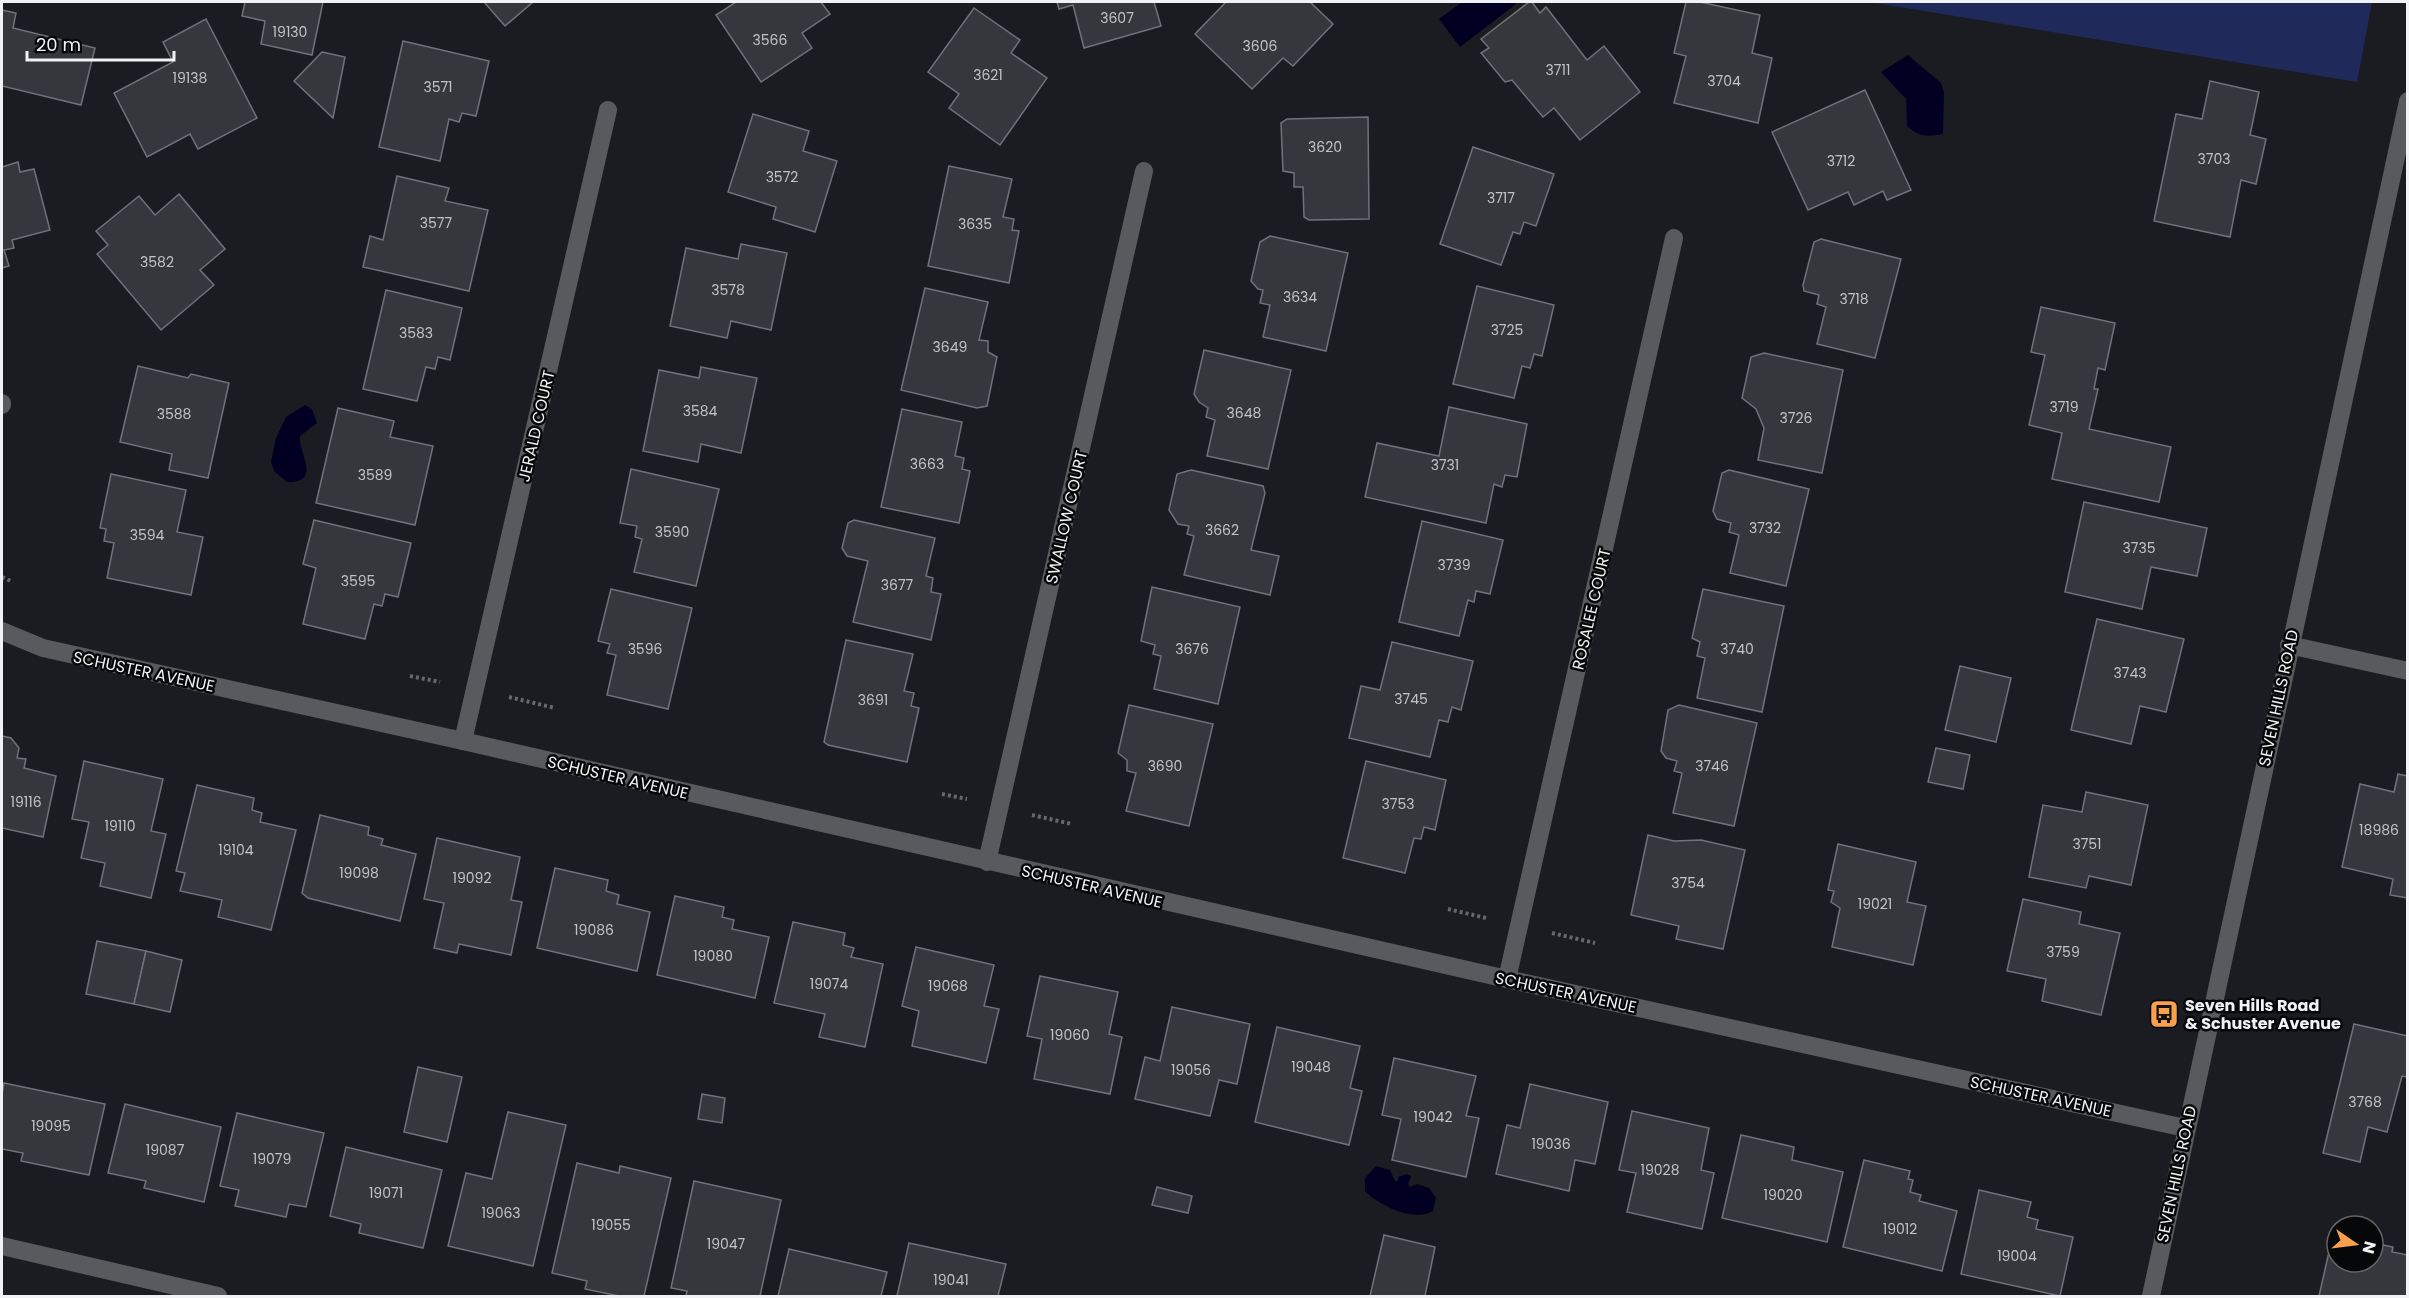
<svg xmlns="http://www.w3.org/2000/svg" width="2409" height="1298" font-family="Poppins,sans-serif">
  <rect width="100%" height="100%" fill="#1a1c21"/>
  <polygon fill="#1f2a5a" points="1869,2 2372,2 2357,82"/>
  <g fill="#020022">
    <polygon points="1462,2 1514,2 1516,4 1460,47 1439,19"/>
    <path d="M1908,55l33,28 3,10 -1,41c-16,3 -24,3 -36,-8l-1,-27 -25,-27z"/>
    <path d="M305,405l7,4 5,14 -17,13c-2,17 23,47 -13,46l-13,-11 -3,-9 5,-24 10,-21z"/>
    <path d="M1376,1166l14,4 5,11h3v-4l9,-3 4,2 -3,9 2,2 7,-3 12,4 7,10 -3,13c-18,12 -55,-6 -68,-20v-13z"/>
  </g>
  <g fill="#35373d" stroke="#707279" stroke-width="1.5">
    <polygon points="245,2 323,2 312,55 261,44 265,21 242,16"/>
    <polygon points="484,2 533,2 505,26"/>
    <polygon points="736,2 821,2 830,14 802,33 812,48 761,82 716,15"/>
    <polygon points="1057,2 1154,2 1161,26 1084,48 1073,5 1059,9"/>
    <polygon points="1226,2 1310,2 1333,24 1293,66 1283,58 1252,89 1195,34"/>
    <polygon points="1529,2 1532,2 1540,13 1546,7 1587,60 1604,46 1640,92 1580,140 1554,108 1543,117 1512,80 1505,82 1481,53 1489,48 1481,39"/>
    <polygon points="1686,2 1700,2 1760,15 1752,53 1772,58 1758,123 1674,103 1686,56 1674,53"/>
    <polygon points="974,8 1020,40 1011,53 1047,78 1000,145 949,108 959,94 928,72"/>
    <polygon points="2,10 16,13 13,28 95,48 81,105 2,86"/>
    <polygon points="206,19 257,118 198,149 190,134 147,157 114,93 173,62 163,42"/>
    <polygon points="403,41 489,61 476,116 462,113 459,122 449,119 440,161 379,147"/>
    <polygon points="322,52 345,57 333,118 294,81"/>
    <polygon points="2210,81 2259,92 2250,135 2266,139 2256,184 2241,180 2230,237 2154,221 2176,114 2202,119"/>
    <polygon points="1865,90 1911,190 1887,200 1883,191 1854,205 1848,192 1808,210 1772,132"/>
    <polygon points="753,114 809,131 803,151 837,161 815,232 773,219 776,207 728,192"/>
    <polygon points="1368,117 1369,219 1309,220 1304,217 1303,187 1294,187 1294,173 1283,171 1281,123 1287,119"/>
    <polygon points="1473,147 1554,174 1536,226 1524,222 1520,234 1513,232 1501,265 1440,244"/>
    <polygon points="18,162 20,172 34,169 50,230 12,240 14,248 4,250 9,266 2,268 2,167"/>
    <polygon points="949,166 1012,179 1003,217 1014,219 1012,230 1019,231 1009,283 928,266"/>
    <polygon points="397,176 449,188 445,201 488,210 469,291 363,267 370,236 383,240"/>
    <polygon points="179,194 225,249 200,270 214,285 161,330 97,254 108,245 96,231 139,196 155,215"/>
    <polygon points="1270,236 1348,253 1326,351 1263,337 1270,305 1260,303 1263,290 1258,289 1251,281 1260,242"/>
    <polygon points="1821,239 1901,259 1875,358 1817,344 1826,307 1817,304 1819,295 1804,291 1803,285 1814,242"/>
    <polygon points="741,244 787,253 771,330 731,321 727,338 670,326 686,248 738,259"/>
    <polygon points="1477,286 1554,305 1542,356 1534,354 1530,368 1522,366 1514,398 1453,384"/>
    <polygon points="925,288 988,302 979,340 988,341 988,352 997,357 987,406 977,408 901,390"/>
    <polygon points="386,290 462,308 450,360 438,357 435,369 426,367 417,401 363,389"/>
    <polygon points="2041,307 2115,323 2105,370 2098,368 2094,389 2098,389 2089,429 2171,447 2159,502 2052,479 2062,433 2029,425 2045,355 2031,352"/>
    <polygon points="1204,350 1291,370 1268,469 1207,456 1215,420 1206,417 1208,408 1199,402 1194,394"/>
    <polygon points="1764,353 1843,370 1822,473 1758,460 1764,428 1756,409 1742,398 1751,357"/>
    <polygon points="138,366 188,378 191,374 229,383 208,478 169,470 172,454 120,442"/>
    <polygon points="701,367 757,378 741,453 701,444 698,462 643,451 659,370 699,378"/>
    <polygon points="1449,407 1527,424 1517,477 1505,475 1502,487 1494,484 1486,523 1365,497 1377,443 1439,456"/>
    <polygon points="338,408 394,421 390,437 433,446 415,525 316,503"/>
    <polygon points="902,409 962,422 955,456 964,458 962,469 970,471 959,523 881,507"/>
    <polygon points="631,469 719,489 696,586 634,572 642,539 635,537 637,526 620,523"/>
    <polygon points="1191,470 1263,486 1265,493 1251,550 1279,556 1270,595 1184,575 1194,536 1187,534 1189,526 1178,524 1169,510 1177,474"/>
    <polygon points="1729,470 1809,489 1786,586 1730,573 1739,535 1729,532 1731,523 1717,519 1713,511 1722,473"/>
    <polygon points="111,474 186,490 177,532 203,537 191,595 107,578 114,543 104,541 106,529 100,528"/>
    <polygon points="2084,502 2207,528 2197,576 2151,567 2142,609 2065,592"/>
    <polygon points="314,520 411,543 398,597 385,594 382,606 374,604 365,639 303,624 316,568 303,564"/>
    <polygon points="854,520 935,538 926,576 933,578 931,592 941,594 931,640 853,622 868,561 847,556 842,548 848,523"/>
    <polygon points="1422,521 1503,540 1490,594 1476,591 1474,602 1468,600 1459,636 1399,622"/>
    <polygon points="1152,587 1240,607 1218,704 1154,689 1161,656 1153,654 1155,645 1141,641"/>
    <polygon points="611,589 692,608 668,709 607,695 616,655 607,653 610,644 598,641"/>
    <polygon points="1703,589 1784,606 1762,712 1697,698 1705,658 1697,656 1700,642 1692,638"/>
    <polygon points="2097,619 2184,639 2166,712 2140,706 2131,744 2071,730"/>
    <polygon points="846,640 913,654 904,691 914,693 911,706 919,708 907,762 828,745 824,742"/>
    <polygon points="1392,642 1473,661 1461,710 1452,707 1448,722 1439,720 1430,757 1349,738 1361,686 1380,690"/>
    <polygon points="1960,666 2011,678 1996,742 1945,730"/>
    <polygon points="1129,705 1213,724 1189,826 1126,811 1136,773 1127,771 1127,760 1118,753"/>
    <polygon points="1679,705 1757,723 1734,826 1673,813 1682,773 1674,771 1677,761 1666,758 1661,751 1668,710"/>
    <polygon points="2,736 11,738 19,748 17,758 26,759 24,768 56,776 43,837 2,828"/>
    <polygon points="1936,748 1970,755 1963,789 1928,782"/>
    <polygon points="84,761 163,779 151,831 166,834 151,898 100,886 105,863 81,858 89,822 72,819"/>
    <polygon points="1366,761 1446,780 1435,830 1424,827 1421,839 1414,838 1405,873 1343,858"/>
    <polygon points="2398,774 2408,776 2408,898 2390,895 2393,879 2342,867 2360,784 2394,792"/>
    <polygon points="197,785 254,798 252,810 262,813 260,822 296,830 271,930 218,917 222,900 180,891 185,873 176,871"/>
    <polygon points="2086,792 2148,805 2131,885 2089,876 2086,888 2029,877 2043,805 2082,812"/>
    <polygon points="320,815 369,827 368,835 383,839 381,845 416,854 400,921 308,898 302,893"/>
    <polygon points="1648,835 1674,841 1701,840 1745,850 1723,949 1676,939 1679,926 1631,915"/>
    <polygon points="437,838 520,857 511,900 522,902 511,955 459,944 457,953 434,948 444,903 424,899"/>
    <polygon points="1838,844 1916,862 1907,902 1926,906 1913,965 1832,947 1840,908 1831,902 1834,891 1828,890"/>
    <polygon points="555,868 608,880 606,891 619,895 617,904 650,912 637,971 537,948"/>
    <polygon points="675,896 724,907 722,917 734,920 732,929 769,937 755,998 657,975"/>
    <polygon points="2023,899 2081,912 2079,924 2120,933 2101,1015 2042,1001 2046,979 2007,971"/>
    <polygon points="793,922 845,933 843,945 854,948 851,957 883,964 865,1047 819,1037 825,1014 774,1003"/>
    <polygon points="97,941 146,951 134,1004 86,994"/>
    <polygon points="916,947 994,965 984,1006 999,1009 986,1063 912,1046 919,1011 902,1006"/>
    <polygon points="146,951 182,960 170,1012 134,1004"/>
    <polygon points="1040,976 1118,992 1109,1034 1122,1037 1110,1094 1034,1079 1042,1039 1027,1036"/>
    <polygon points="1172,1007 1250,1024 1237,1084 1219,1080 1210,1116 1135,1099 1145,1057 1160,1061"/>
    <polygon points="2354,1024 2408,1036 2408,1077 2402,1076 2387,1132 2368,1127 2360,1162 2323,1153"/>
    <polygon points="1277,1027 1360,1046 1350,1088 1362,1091 1349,1145 1255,1122"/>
    <polygon points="1394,1058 1476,1076 1466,1116 1479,1118 1466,1177 1392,1160 1401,1119 1382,1115"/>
    <polygon points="418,1067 462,1077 447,1142 404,1132"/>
    <polygon points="4,1083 105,1104 89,1175 21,1161 23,1153 2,1149 2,1095"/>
    <polygon points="1530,1084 1608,1102 1595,1164 1575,1160 1569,1191 1496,1174 1507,1125 1520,1128"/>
    <polygon points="702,1094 725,1098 722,1123 698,1119"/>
    <polygon points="125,1104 221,1127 204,1202 144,1188 146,1181 108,1173"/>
    <polygon points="1632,1111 1709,1128 1701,1170 1714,1173 1702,1229 1627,1212 1636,1173 1619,1170"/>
    <polygon points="508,1112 566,1125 533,1266 448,1246 466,1173 492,1179"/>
    <polygon points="237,1113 324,1133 306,1207 289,1204 286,1217 235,1206 239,1190 220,1186"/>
    <polygon points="1741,1135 1794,1147 1792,1160 1843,1172 1827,1242 1722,1218"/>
    <polygon points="346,1147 442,1170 423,1248 359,1233 361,1224 330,1216"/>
    <polygon points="1864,1160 1910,1171 1908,1179 1913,1180 1910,1192 1921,1195 1919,1201 1957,1211 1942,1271 1843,1247"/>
    <polygon points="577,1163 619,1173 620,1166 671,1178 644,1296 619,1296 585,1289 587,1281 552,1273"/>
    <polygon points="694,1181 781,1200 760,1296 686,1296 687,1291 671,1288"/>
    <polygon points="1157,1187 1192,1196 1188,1213 1152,1205"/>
    <polygon points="1979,1190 2031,1202 2027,1217 2038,1220 2036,1229 2073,1237 2060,1296 1961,1274"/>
    <polygon points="2333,1234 2337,1235 2337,1262 2373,1262 2373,1243 2393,1247 2392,1252 2408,1255 2408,1296 2319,1296"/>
    <polygon points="1384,1235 1435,1247 1425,1296 1370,1296"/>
    <polygon points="909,1243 1006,1264 998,1296 897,1296"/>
    <polygon points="789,1249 887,1272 881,1296 778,1296"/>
  </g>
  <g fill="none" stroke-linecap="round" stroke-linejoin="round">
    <g stroke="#67686d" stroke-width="4" stroke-dasharray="3 3" stroke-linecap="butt">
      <polyline points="2,577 13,582"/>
      <polyline points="410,676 440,682"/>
      <polyline points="509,697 555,708"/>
      <polyline points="942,794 967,799"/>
      <polyline points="1032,815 1072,824"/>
      <polyline points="1448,909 1486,918"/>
      <polyline points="1552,933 1595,943"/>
    </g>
    <g stroke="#595a5d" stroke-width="18">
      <polyline points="2,405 2,403"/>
      <polyline points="2,631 43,648 463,741 1507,979 2185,1128"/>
      <polyline points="2289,645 2408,671"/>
      <polyline points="463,741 608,110"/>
      <polyline points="987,862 1144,171"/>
      <polyline points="1507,979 1674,238"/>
      <polyline points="2,1246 218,1296"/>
      <polyline points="2151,1296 2408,101"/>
    </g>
  </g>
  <defs>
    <g id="bus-square" transform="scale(1.5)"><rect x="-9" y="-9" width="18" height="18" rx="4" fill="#f9a04c" stroke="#060709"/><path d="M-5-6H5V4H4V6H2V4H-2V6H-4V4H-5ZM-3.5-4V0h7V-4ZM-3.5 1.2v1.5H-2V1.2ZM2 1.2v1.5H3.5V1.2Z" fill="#111"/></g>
  </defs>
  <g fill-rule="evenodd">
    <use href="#bus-square" x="2164" y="1014"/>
  </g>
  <g text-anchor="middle" stroke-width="5" stroke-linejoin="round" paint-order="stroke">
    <g font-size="14" fill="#c2c3c8">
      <text x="1117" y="23">3607</text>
      <text x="290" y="37">19130</text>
      <text x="770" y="45">3566</text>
      <text x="1260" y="51">3606</text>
      <text x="1558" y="75">3711</text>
      <text x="988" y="80">3621</text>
      <text x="190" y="83">19138</text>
      <text x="1724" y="86">3704</text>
      <text x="438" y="92">3571</text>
      <text x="1325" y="152">3620</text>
      <text x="2214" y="164">3703</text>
      <text x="1841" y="166">3712</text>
      <text x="782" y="182">3572</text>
      <text x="1501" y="203">3717</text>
      <text x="436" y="228">3577</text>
      <text x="975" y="229">3635</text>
      <text x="157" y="267">3582</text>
      <text x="728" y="295">3578</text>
      <text x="1300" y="302">3634</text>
      <text x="1854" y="304">3718</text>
      <text x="1507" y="335">3725</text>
      <text x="416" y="338">3583</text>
      <text x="950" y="352">3649</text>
      <text x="2064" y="412">3719</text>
      <text x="700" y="416">3584</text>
      <text x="1244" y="418">3648</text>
      <text x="174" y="419">3588</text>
      <text x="1796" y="423">3726</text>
      <text x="927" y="469">3663</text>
      <text x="1445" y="470">3731</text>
      <text x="375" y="480">3589</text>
      <text x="1765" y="533">3732</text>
      <text x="1222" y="535">3662</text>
      <text x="672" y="537">3590</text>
      <text x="147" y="540">3594</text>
      <text x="2139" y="553">3735</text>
      <text x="1454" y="570">3739</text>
      <text x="358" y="586">3595</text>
      <text x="897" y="590">3677</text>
      <text x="645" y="654">3596</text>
      <text x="1192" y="654">3676</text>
      <text x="1737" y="654">3740</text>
      <text x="2130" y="678">3743</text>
      <text x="1411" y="704">3745</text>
      <text x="873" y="705">3691</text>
      <text x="1165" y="771">3690</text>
      <text x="1712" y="771">3746</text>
      <text x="26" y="807">19116</text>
      <text x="1398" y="809">3753</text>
      <text x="120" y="831">19110</text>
      <text x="2379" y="835">18986</text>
      <text x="2087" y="849">3751</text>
      <text x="236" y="855">19104</text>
      <text x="359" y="878">19098</text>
      <text x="472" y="883">19092</text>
      <text x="1688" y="888">3754</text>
      <text x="1875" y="909">19021</text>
      <text x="594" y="935">19086</text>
      <text x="2063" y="957">3759</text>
      <text x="713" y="961">19080</text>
      <text x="829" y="989">19074</text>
      <text x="948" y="991">19068</text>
      <text x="1070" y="1040">19060</text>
      <text x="1311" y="1072">19048</text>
      <text x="1191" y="1075">19056</text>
      <text x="2365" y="1107">3768</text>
      <text x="1433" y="1122">19042</text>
      <text x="51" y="1131">19095</text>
      <text x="1551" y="1149">19036</text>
      <text x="165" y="1155">19087</text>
      <text x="272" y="1164">19079</text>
      <text x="1660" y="1175">19028</text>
      <text x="386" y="1198">19071</text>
      <text x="1783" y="1200">19020</text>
      <text x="501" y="1218">19063</text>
      <text x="611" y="1230">19055</text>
      <text x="1900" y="1234">19012</text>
      <text x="726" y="1249">19047</text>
      <text x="2017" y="1261">19004</text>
      <text x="951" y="1285">19041</text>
    </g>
    <g font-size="16" fill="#f1f2f6" stroke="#060709">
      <text transform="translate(536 426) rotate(-77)" y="6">JERALD COURT</text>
      <text transform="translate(1066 517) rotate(-77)" y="6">SWALLOW COURT</text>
      <text transform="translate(1591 609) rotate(-77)" y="6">ROSALEE COURT</text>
      <text transform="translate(144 671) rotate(12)" y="6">SCHUSTER AVENUE</text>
      <text transform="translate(2278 698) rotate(-78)" y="6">SEVEN HILLS ROAD</text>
      <text transform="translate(618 777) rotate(13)" y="6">SCHUSTER AVENUE</text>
      <text transform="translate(1092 886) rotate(13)" y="6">SCHUSTER AVENUE</text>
      <text transform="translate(1566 992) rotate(12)" y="6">SCHUSTER AVENUE</text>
      <text transform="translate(2041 1096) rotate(12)" y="6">SCHUSTER AVENUE</text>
      <text transform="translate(2176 1174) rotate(-78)" y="6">SEVEN HILLS ROAD</text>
    </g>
    <g font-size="16" font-weight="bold" fill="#f1f2f6" stroke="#060709" text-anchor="start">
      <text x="2185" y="1011">Seven Hills Road<tspan x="2185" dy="18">&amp; Schuster Avenue</tspan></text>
    </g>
  </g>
  <rect width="2409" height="1298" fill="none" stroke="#f1f2f6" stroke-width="6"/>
  <g transform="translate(2355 1244) rotate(104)"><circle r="28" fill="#060709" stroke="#646568" stroke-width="1.5"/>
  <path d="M0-4.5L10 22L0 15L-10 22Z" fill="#f9a04c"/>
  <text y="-9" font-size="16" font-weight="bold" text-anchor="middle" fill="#f1f2f6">N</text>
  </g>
  <path d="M27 51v9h147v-9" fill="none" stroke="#f1f2f6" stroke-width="3"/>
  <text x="36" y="51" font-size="18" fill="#f1f2f6" stroke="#060709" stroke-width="4.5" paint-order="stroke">20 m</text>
</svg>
